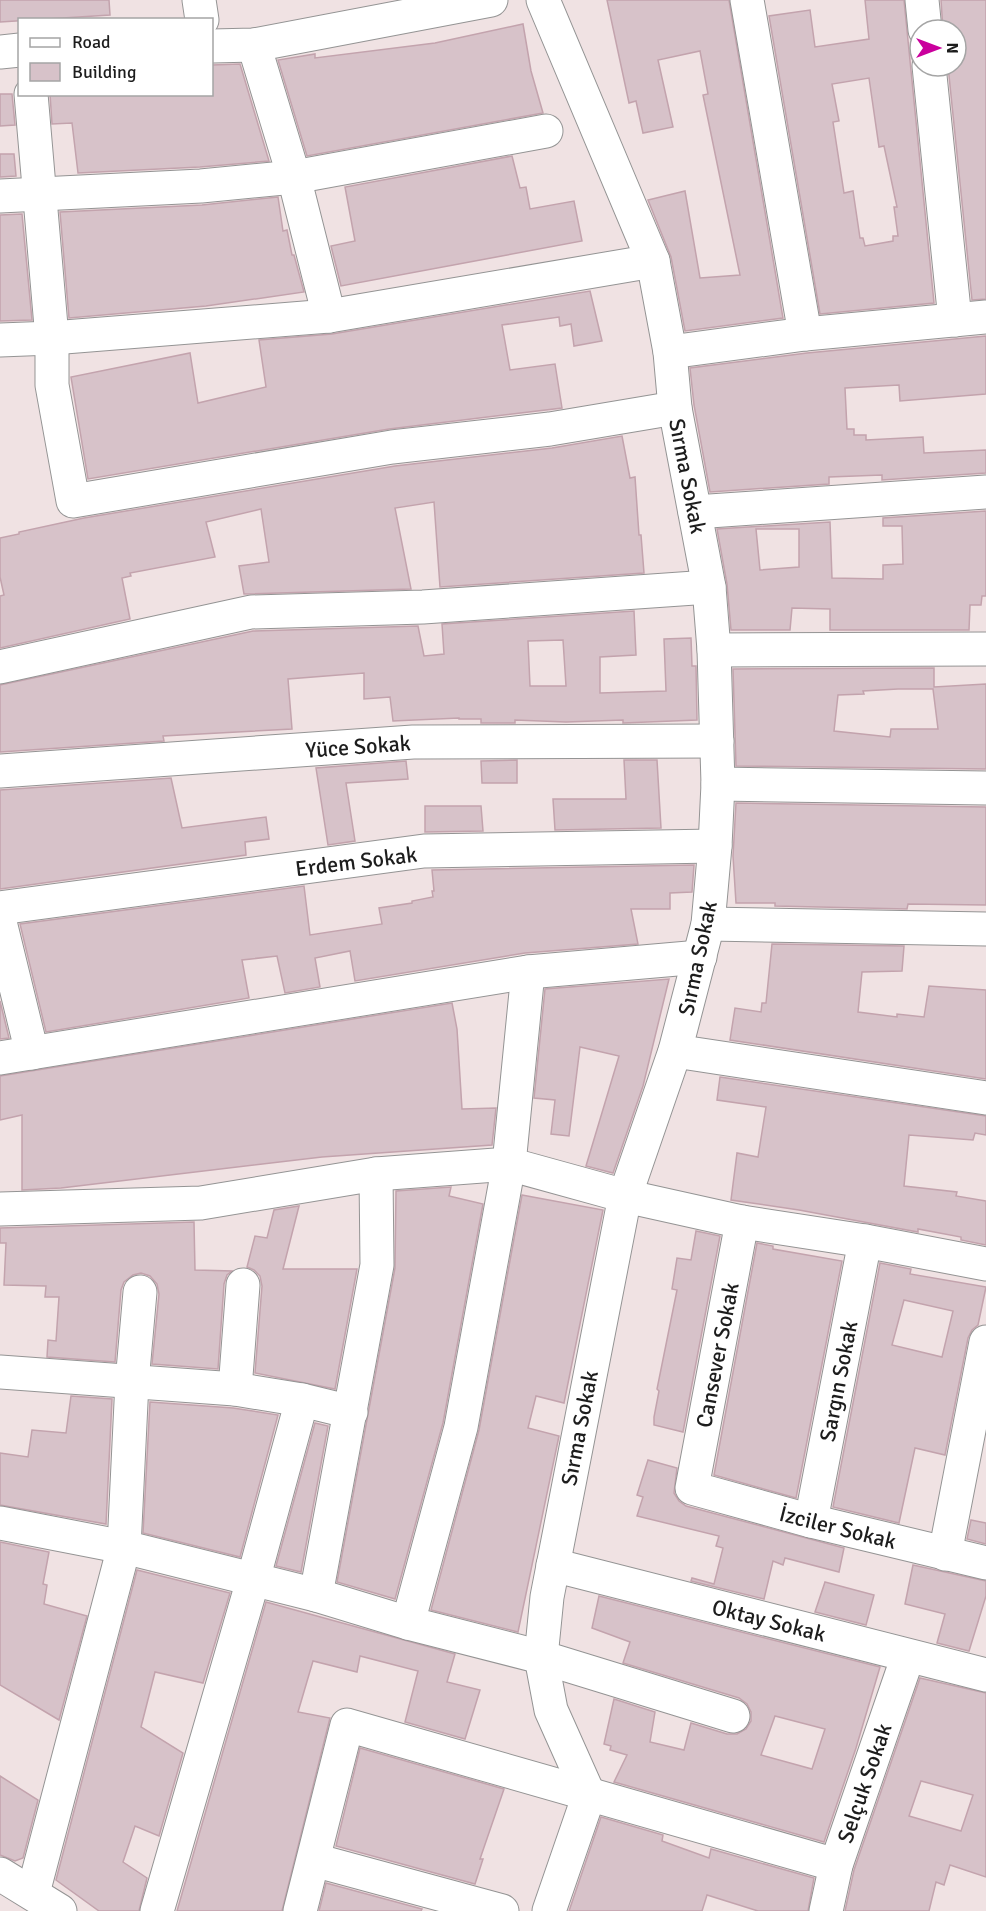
<svg xmlns="http://www.w3.org/2000/svg" width="986" height="1911" font-family="Signika,sans-serif">
  <rect width="100%" height="100%" fill="#f0e2e3"/>
  <g fill="#d7c2c9" stroke="#c3a3ad" stroke-width="1.5" fill-rule="evenodd">
    <polygon points="0,0 109,0 110,15 0,22"/>
    <polygon points="607,0 729,0 783,318 685,331 671,257 648,200 685,191 700,278 740,275 703,95 708,94 700,51 658,60 673,127 643,133 636,101 629,103"/>
    <path d="M865,0h39l30,303 -114,11 -51,-298 41,-6 5,37 54,-8zM869,78l10,69 5,-1 13,61h-3l4,29h-5v5l-28,5 -2,-8h-3l-7,-47 -9,2 -11,-71 6,-1 -7,-37z"/>
    <polygon points="941,0 986,0 986,299 972,300 948,66 956,66 956,30 943,30"/>
    <polygon points="523,24 531,71 543,113 307,156 278,60 315,54 315,58 435,43"/>
    <polygon points="240,64 269,161 200,167 78,173 72,123 52,124 50,94 212,94 212,65"/>
    <polygon points="0,94 12,94 15,125 0,126"/>
    <polygon points="0,154 14,154 16,176 0,177"/>
    <polygon points="512,156 520,188 526,187 530,209 574,201 582,241 341,286 331,246 355,241 345,187"/>
    <polygon points="278,197 283,231 287,230 292,255 294,255 304,292 206,306 69,318 60,212 202,205"/>
    <polygon points="22,214 32,320 0,321 0,215"/>
    <polygon points="590,291 602,341 574,346 571,324 560,326 559,317 502,325 510,370 555,364 562,408 389,429 88,479 71,377 190,353 198,403 266,387 259,340 332,334"/>
    <polygon points="986,336 986,394 900,401 899,385 845,388 847,429 854,429 854,435 866,435 866,440 923,437 924,453 986,450 986,473 882,480 882,475 829,477 829,484 710,492 694,405 690,368 807,353"/>
    <polygon points="622,436 630,478 635,477 639,535 641,535 644,573 440,587 434,502 395,508 411,589 244,594 239,566 269,562 261,509 206,522 215,557 130,573 131,576 122,578 130,619 0,648 0,596 4,595 0,577 0,538 19,534 19,532 84,518 395,466 552,448"/>
    <path d="M986,511v85h-4l-1,9h-11l-1,25h-139v-21l-38,-1 -2,22h-59l-4,-46 -10,-55 113,-7 2,56 51,1v-14l20,-1 -1,-38h-19v-8zM756,529h43v38l-39,3z"/>
    <path d="M634,611l2,44 -36,2v36l66,-2 -2,-52 27,-1 1,28h4l1,54 -74,3v-3l-57,2 -51,-2v3h-34v-4h-22v-1l-66,3 -3,-24 -26,2v-26l-76,6 4,50 -129,7 1,5 -164,11v-67l253,-54 165,-5 6,30 20,-2 -2,-30zM563,640l3,46h-36l-2,-45z"/>
    <path d="M934,668v19l52,-3v85l-250,-3 -3,-97zM898,689h35l5,40h-47l-1,8 -56,-6 4,-36 26,-1 -1,-3z"/>
    <polygon points="517,760 517,783 482,783 481,761"/>
    <polygon points="624,760 657,760 661,828 555,830 553,799 626,799"/>
    <polygon points="406,761 408,779 346,783 355,841 328,845 316,768"/>
    <polygon points="171,778 182,828 266,817 269,839 245,842 246,855 0,889 0,790"/>
    <polygon points="736,803 986,807 986,905 908,904 907,909 775,906 775,903 736,903 733,856"/>
    <polygon points="425,806 481,806 483,831 425,832"/>
    <polygon points="694,865 692,892 670,893 670,909 631,909 638,944 525,953 355,981 350,951 315,958 320,987 285,993 277,956 242,960 249,998 46,1032 20,924 304,886 310,935 382,924 379,908 412,903 412,901 433,897 432,891 434,891 432,870"/>
    <polygon points="772,944 904,946 902,971 862,972 858,1012 897,1017 897,1014 924,1017 929,986 986,990 986,1079 730,1040 735,1008 761,1012 762,1003 766,1003"/>
    <polygon points="669,979 643,1086 613,1173 586,1166 619,1056 580,1047 569,1136 551,1134 555,1100 534,1098 545,989"/>
    <polygon points="0,1001 9,1038 0,1039"/>
    <polygon points="452,1003 457,1029 462,1109 496,1108 492,1145 322,1157 61,1188 22,1190 22,1115 0,1120 0,1076"/>
    <polygon points="720,1077 986,1116 986,1135 975,1133 973,1140 909,1135 904,1186 957,1192 956,1196 986,1201 986,1245 961,1240 961,1237 918,1229 918,1232 799,1210 731,1200 737,1153 758,1157 766,1107 717,1100"/>
    <polygon points="451,1187 449,1196 483,1204 443,1423 395,1599 337,1582 395,1268 396,1191"/>
    <polygon points="522,1195 603,1210 564,1403 536,1396 528,1428 559,1436 518,1632 431,1610 479,1430"/>
    <polygon points="299,1206 283,1269 357,1269 335,1389 255,1373 262,1286 260,1276 254,1270 247,1267 255,1236 267,1238 274,1210"/>
    <polygon points="194,1222 195,1270 232,1271 227,1275 224,1284 218,1369 152,1364 159,1294 157,1284 150,1276 141,1273 133,1275 124,1282 121,1290 115,1362 47,1357 48,1340 56,1341 59,1297 45,1297 46,1286 4,1285 6,1243 0,1243 0,1228"/>
    <polygon points="696,1231 720,1236 683,1432 654,1425 654,1417 659,1391 657,1389 677,1290 672,1289 677,1258 691,1260"/>
    <polygon points="757,1243 773,1246 773,1249 842,1261 796,1498 714,1475"/>
    <path d="M880,1263l31,6 -1,5 76,13 -8,38 -6,5 -4,8 -23,117 -30,-7 -16,75 -66,-16zM904,1300l49,11 -11,46 -50,-12z"/>
    <polygon points="71,1396 112,1399 106,1524 0,1505 0,1453 28,1457 32,1430 66,1433"/>
    <polygon points="150,1402 233,1408 278,1415 240,1557 143,1533"/>
    <polygon points="315,1423 328,1426 301,1572 276,1566"/>
    <polygon points="648,1460 677,1468 674,1493 679,1501 686,1506 844,1548 839,1572 785,1558 783,1565 773,1561 764,1599 691,1581 692,1578 714,1584 723,1548 716,1546 719,1536 637,1516 643,1497 637,1495"/>
    <polygon points="971,1520 986,1523 986,1544 967,1539"/>
    <polygon points="0,1542 49,1552 43,1584 47,1585 44,1604 87,1616 59,1720 0,1685"/>
    <polygon points="913,1565 986,1581 986,1596 969,1651 937,1643 945,1614 905,1604"/>
    <polygon points="137,1570 230,1593 203,1683 155,1672 141,1727 183,1753 159,1836 135,1826 123,1862 147,1878 139,1911 99,1911 56,1880"/>
    <polygon points="825,1582 874,1595 866,1625 815,1612"/>
    <path d="M599,1596l281,71 -24,81 -32,94 -210,-60 13,-27 -17,-5 1,-4 -7,-2 10,-45 41,13 -5,30 34,8 7,-27 36,11h10l9,-5 5,-8v-9l-4,-8 -8,-6 -116,-35 7,-21 -38,-14zM775,1716l50,13 -13,40 -51,-14z"/>
    <polygon points="266,1602 455,1654 447,1682 480,1690 465,1739 405,1722 418,1671 360,1656 357,1672 313,1661 298,1712 330,1718 282,1911 177,1911"/>
    <path d="M920,1678l66,15v184l-36,-12 -6,20 -8,-3 -7,29h-84l9,-41zM921,1781l52,14 -12,36 -52,-15z"/>
    <polygon points="360,1748 504,1789 480,1859 483,1859 475,1884 336,1846"/>
    <polygon points="0,1776 38,1800 23,1858 15,1861 0,1855"/>
    <polygon points="601,1817 663,1835 662,1841 709,1858 711,1849 814,1878 808,1911 758,1911 707,1895 702,1911 569,1911"/>
    <polygon points="326,1883 422,1909 421,1911 319,1911"/>
  </g>
  <g fill="none" stroke-linecap="round" stroke-linejoin="round">
    <g stroke="#949494" stroke-width="35">
      <g id="minor">
        <polyline points="199,0 202,20"/>
        <polyline points="543,0 653,261 670,352 675,408 709,587 714,650 718,784 715,846 708,924 675,1051 625,1196 547,1597 541,1657 551,1710 589,1795 549,1911"/>
        <polyline points="747,0 805,334"/>
        <polyline points="922,0 925,30"/>
        <polyline points="254,45 294,177 329,316"/>
        <polyline points="212,46 254,45 491,0"/>
        <polyline points="0,52 20,50"/>
        <polyline points="929,66 955,320"/>
        <polyline points="31,94 52,338 52,385 73,501 392,447 550,429 675,408"/>
        <polyline points="0,196 201,186 294,177 546,131"/>
        <polyline points="0,340 52,338 329,316 653,261"/>
        <polyline points="670,352 805,334 986,317"/>
        <polyline points="695,512 986,492"/>
        <polyline points="714,650 986,649"/>
        <polyline points="0,667 251,612 423,607 709,587"/>
        <polyline points="0,771 413,742 717,741"/>
        <polyline points="718,784 986,788"/>
        <polyline points="0,908 424,851 715,846"/>
        <polyline points="0,922 32,1053"/>
        <polyline points="708,924 986,929"/>
        <polyline points="675,1051 986,1098"/>
        <polyline points="0,1058 528,972 700,957"/>
        <polyline points="0,1209 201,1203 376,1174 509,1164 625,1196 742,1222 865,1241 986,1264"/>
        <polyline points="742,1222 692,1488 811,1521 986,1563"/>
        <polyline points="0,1372 235,1389 302,1400 351,1412"/>
        <polyline points="235,1389 243,1285"/>
        <polyline points="811,1521 865,1241"/>
        <polyline points="0,1523 124,1547 316,1595 408,1623 541,1657 733,1716"/>
        <polyline points="945,1554 986,1342"/>
        <polyline points="553,1565 986,1675"/>
        <polyline points="316,1595 377,1265 376,1174"/>
        <polyline points="408,1623 461,1427 509,1164 528,972"/>
        <polyline points="314,1860 502,1911"/>
        <polyline points="0,1874 60,1911"/>
        <polyline points="33,1893 124,1547 132,1382 140,1292"/>
        <polyline points="157,1911 253,1580 302,1400"/>
        <polyline points="300,1911 347,1725 836,1865"/>
        <polyline points="826,1911 836,1865 908,1656"/>
      </g>
    </g>
    <use href="#minor" stroke="#fff" stroke-width="33"/>
  </g>
  <g text-anchor="middle" stroke-width="6" stroke-linejoin="round" paint-order="stroke">
    <g font-size="22" fill="#1d1d1d" stroke="#fff">
      <text transform="translate(688 476) rotate(79)" y="8">Sırma Sokak</text>
      <text transform="translate(358 746) rotate(-4)" y="8">Yüce Sokak</text>
      <text transform="translate(356 861) rotate(-7)" y="8">Erdem Sokak</text>
      <text transform="translate(697 958) rotate(-78)" y="8">Sırma Sokak</text>
      <text transform="translate(717 1355) rotate(-79)" y="8">Cansever Sokak</text>
      <text transform="translate(838 1381) rotate(-79)" y="8">Sargın Sokak</text>
      <text transform="translate(579 1428) rotate(-79)" y="8">Sırma Sokak</text>
      <text transform="translate(838 1527) rotate(14)" y="8">İzciler Sokak</text>
      <text transform="translate(769 1620) rotate(14)" y="8">Oktay Sokak</text>
      <text transform="translate(864 1783) rotate(-71)" y="8">Selçuk Sokak</text>
    </g>
  </g>
  <rect x="18" y="18" width="195" height="78" fill="#ffffff" stroke="#a5a5a5" stroke-width="1.5"/>
  <rect x="30" y="38" width="30" height="9" fill="#ffffff" stroke="#a5a5a5" stroke-width="1.5"/>
  <text x="72" y="48" font-size="18" fill="#1d1d1d">Road</text>
  <rect x="30" y="63" width="30" height="18" fill="#d7c2c9" stroke="#a5a5a5" stroke-width="1.5"/>
  <text x="72" y="78" font-size="18" fill="#1d1d1d">Building</text>
  <g transform="translate(938 48) rotate(90)"><circle r="28" fill="#ffffff" stroke="#a5a5a5" stroke-width="1.5"/>
  <path d="M0-4.5L10 22L0 15L-10 22Z" fill="#ca009d"/>
  <text y="-9" font-size="16" font-weight="bold" text-anchor="middle" fill="#1d1d1d">N</text>
  </g>
</svg>
